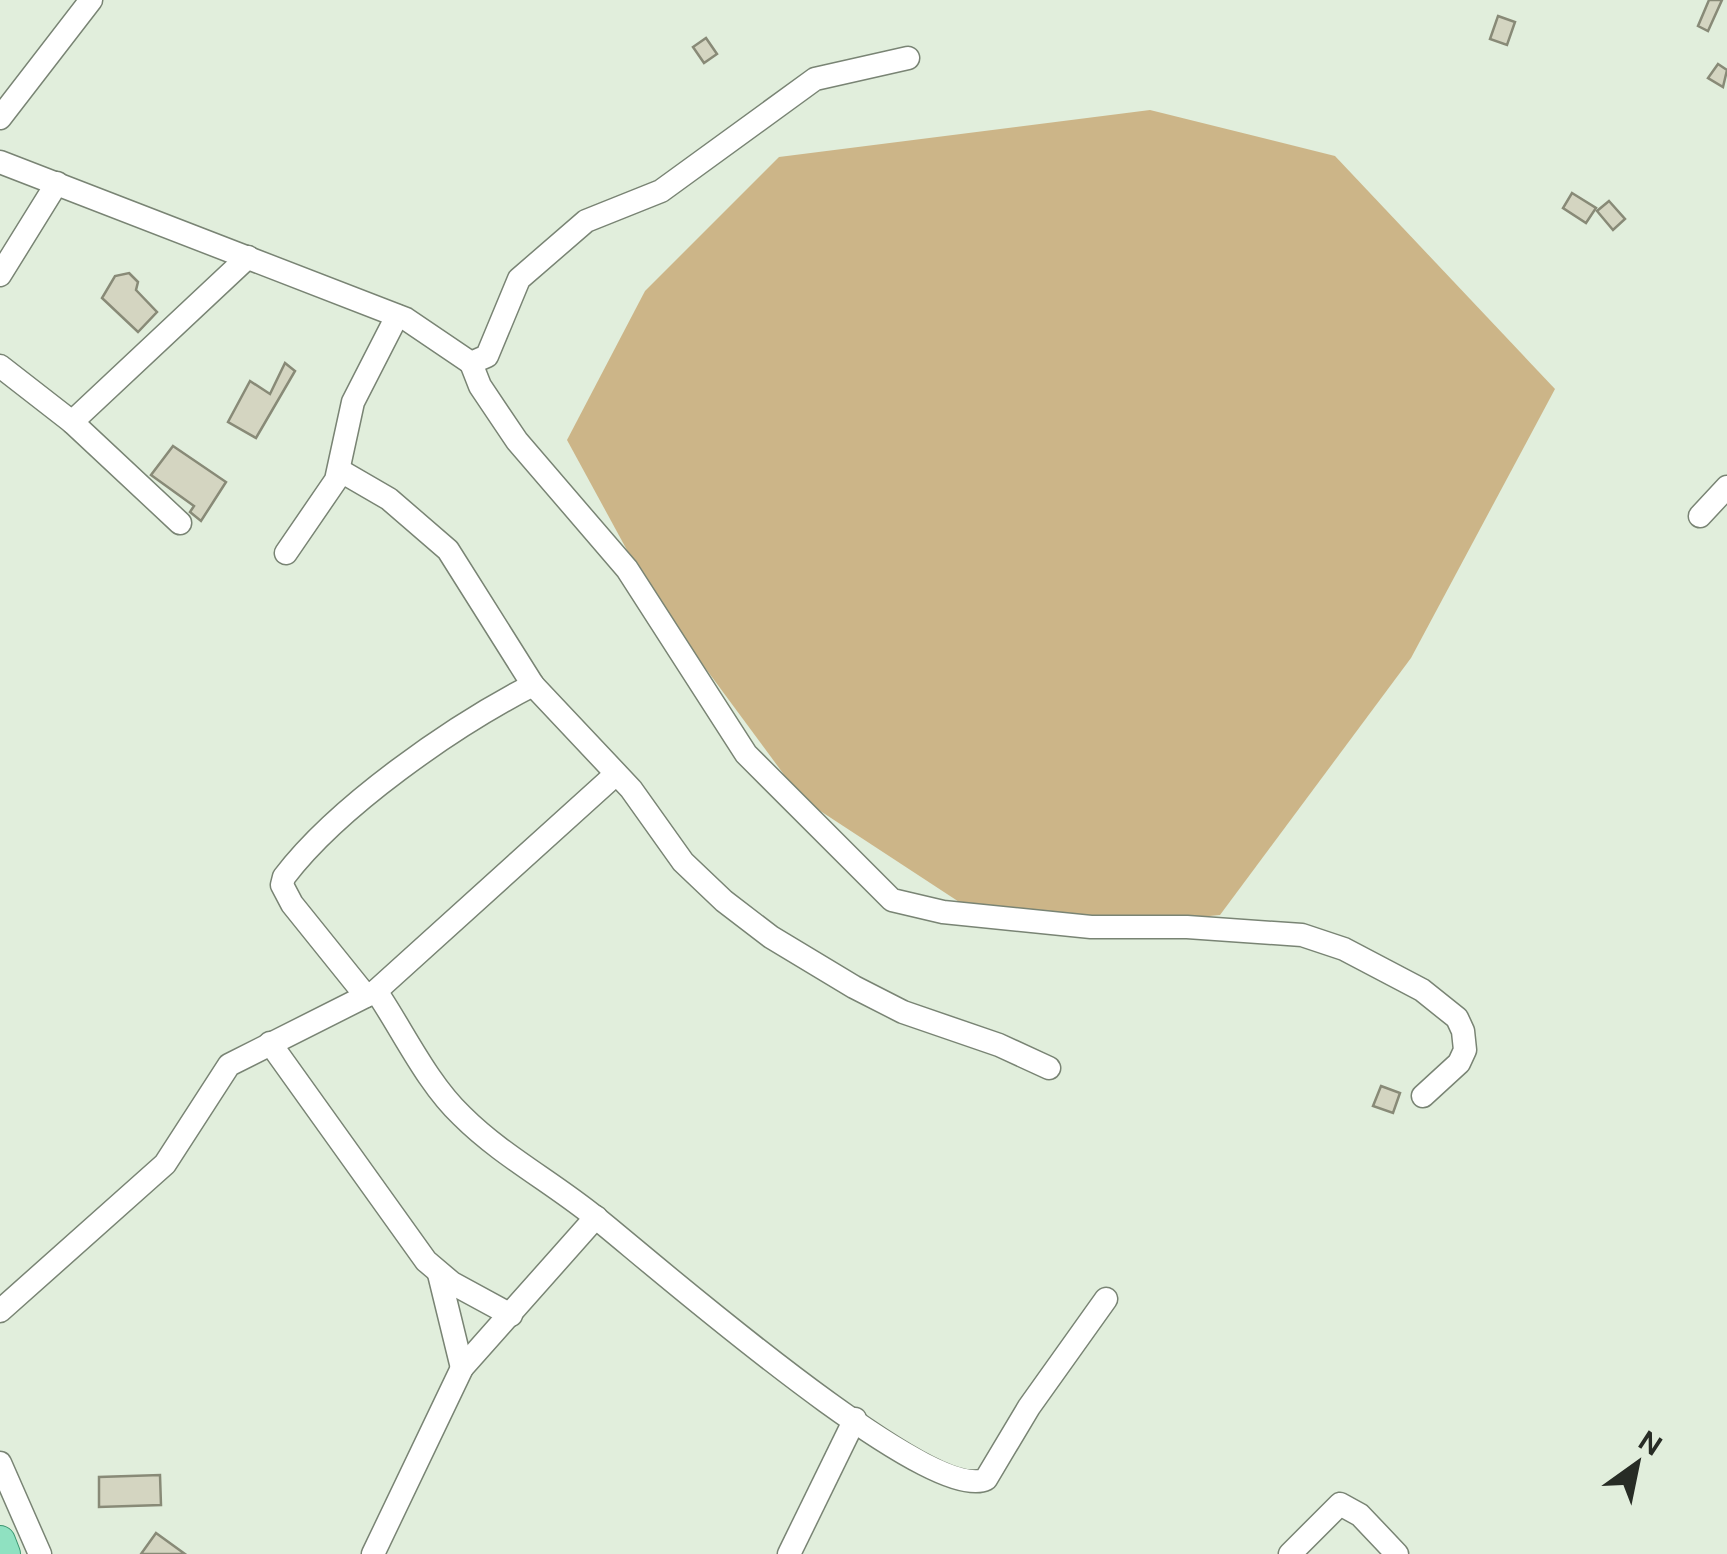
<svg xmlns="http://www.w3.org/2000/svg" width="1727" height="1554" font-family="'DM Sans',sans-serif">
  <rect width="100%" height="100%" fill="#e1eedc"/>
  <polygon fill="#ccb588" points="1150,110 1335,156 1555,389 1411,658 1220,915 1148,922 976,913 802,799 652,596 567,440 645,291 779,157"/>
  <g fill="#d4d5c1" stroke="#888a77" stroke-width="2.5">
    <polygon points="1709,0 1722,0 1708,31 1698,26"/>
    <polygon points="1498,16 1515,22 1507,45 1490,39"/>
    <polygon points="706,38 717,54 704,63 693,47"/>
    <polygon points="1718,64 1727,70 1723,87 1708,78"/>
    <polygon points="1572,193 1596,208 1586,223 1563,208"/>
    <polygon points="1609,201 1625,219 1613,230 1597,211"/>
    <polygon points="129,273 138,282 136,290 157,312 138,332 102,298 115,276"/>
    <polygon points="285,363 295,371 256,438 228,422 250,381 270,394"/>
    <polygon points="173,446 226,482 201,521 190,512 194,506 151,475"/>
    <polygon points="1381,1086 1400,1093 1393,1113 1373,1106"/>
    <polygon points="160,1475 161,1505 99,1507 99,1477"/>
    <polygon points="156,1533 185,1554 141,1554"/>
  </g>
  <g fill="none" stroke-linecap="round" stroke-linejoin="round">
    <g stroke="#798474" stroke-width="25">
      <g id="minor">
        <polyline points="0,118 91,0"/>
        <polyline points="0,162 406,319 471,363 487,356 519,279 586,221 661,191 815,79 908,58"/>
        <polyline points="0,275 57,183"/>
        <polyline points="471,363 480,386 517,441 627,569 746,754 892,900 943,912 1091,927 1187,927 1302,935 1344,949 1422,990 1457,1018 1463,1031 1465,1050 1459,1063 1423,1096"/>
        <polyline points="0,366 72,422 180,523"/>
        <polyline points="72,422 248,257"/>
        <polyline points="339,470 389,499 448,550 533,685 631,789 683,862 724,901 771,937 854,987 903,1012 999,1045 1049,1068"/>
        <polyline points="1700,516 1727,487"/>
        <polyline points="286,553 336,480 353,402 397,316"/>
        <path d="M376,991c27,40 51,92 86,125 39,39 90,66 133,101 53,42 335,290 391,262l43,-72 77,-108"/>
        <path d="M366,996l-74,-92 -10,-19 2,-8c54,-71 169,-151 249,-192"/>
        <polyline points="270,1043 426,1261 452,1283 511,1315"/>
        <polyline points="439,1274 462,1368"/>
        <polyline points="0,1311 165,1164 229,1065 376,991 616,774"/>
        <polyline points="0,1463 40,1554"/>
        <polyline points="373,1554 462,1368 596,1217"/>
        <polyline points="789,1554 855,1419"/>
        <polyline points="1290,1554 1340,1504 1360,1515 1397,1554"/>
      </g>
    </g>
    <g stroke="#3a956f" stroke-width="32">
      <polyline id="major" points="0,1541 5,1554"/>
    </g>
    <use href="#minor" stroke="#fff" stroke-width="22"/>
    <use href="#major" stroke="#8fe1c1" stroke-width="30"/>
  </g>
  <g transform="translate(1637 1464) rotate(33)" stroke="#e1eedc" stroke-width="8" paint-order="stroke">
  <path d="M0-8L18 38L0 25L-18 38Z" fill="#272c25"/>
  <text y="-15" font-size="28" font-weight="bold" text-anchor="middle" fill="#272c25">N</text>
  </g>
</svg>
